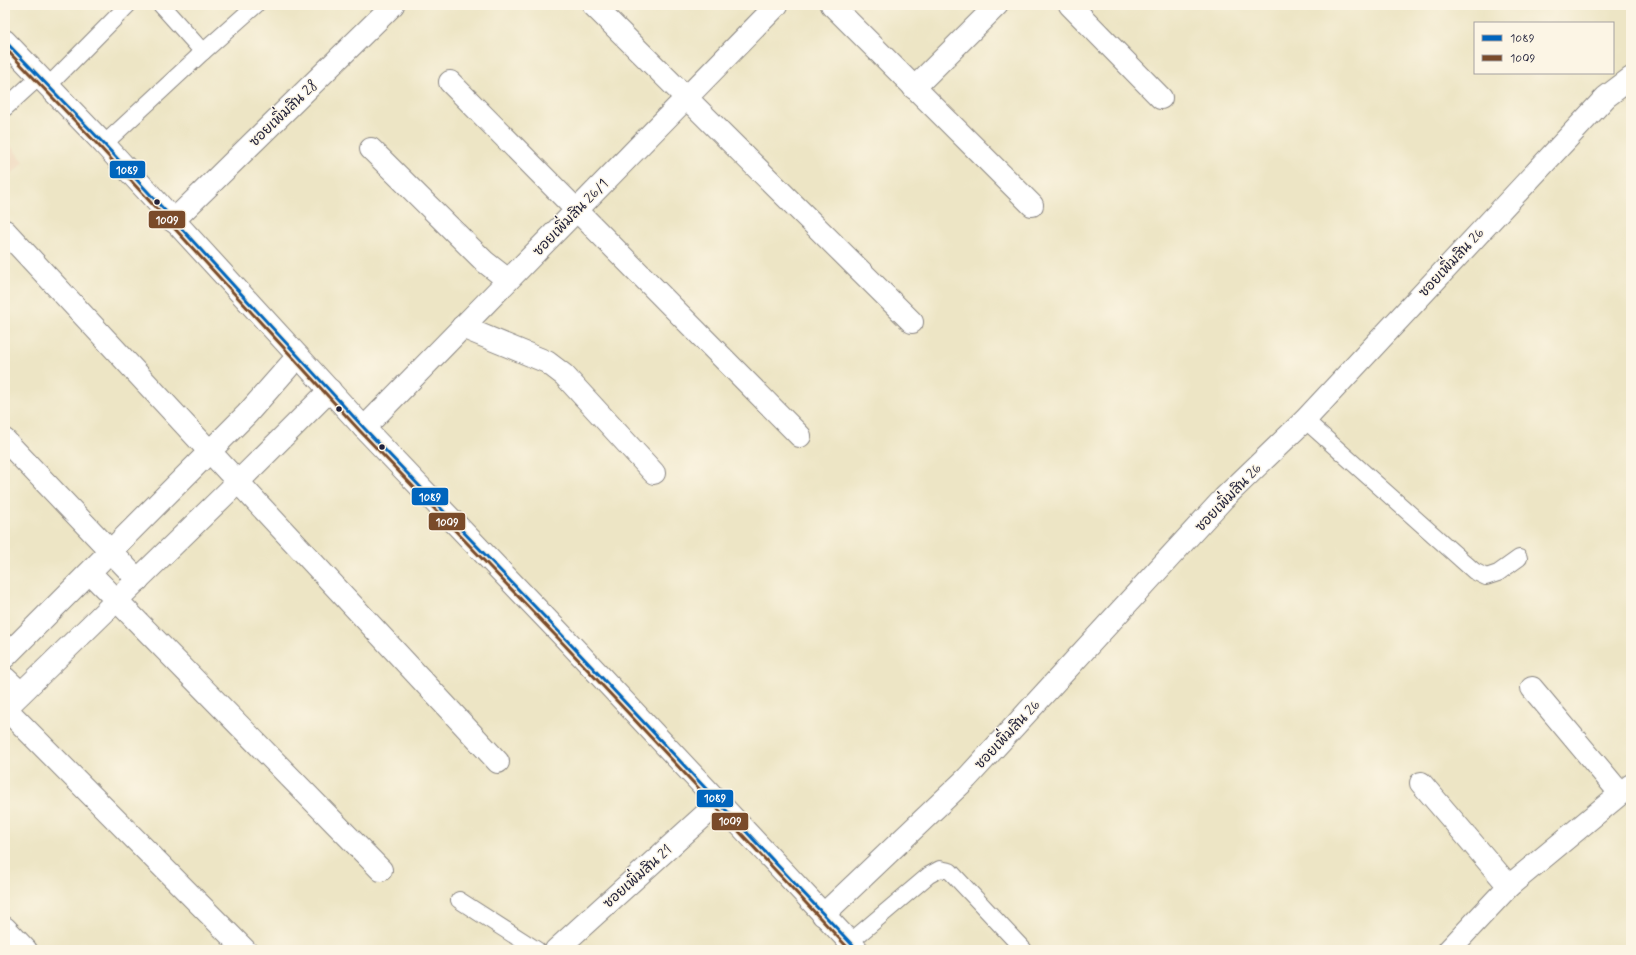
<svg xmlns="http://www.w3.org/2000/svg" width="1636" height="955" font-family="Mynerve,'Playpen Sans Thai',sans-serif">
  <rect width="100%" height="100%" fill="#fcf5e5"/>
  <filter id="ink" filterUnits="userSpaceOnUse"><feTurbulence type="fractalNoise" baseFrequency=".025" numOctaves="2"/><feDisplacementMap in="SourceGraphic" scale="8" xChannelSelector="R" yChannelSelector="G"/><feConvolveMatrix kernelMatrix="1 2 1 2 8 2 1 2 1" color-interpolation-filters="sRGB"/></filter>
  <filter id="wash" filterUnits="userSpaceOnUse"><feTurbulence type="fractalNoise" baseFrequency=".012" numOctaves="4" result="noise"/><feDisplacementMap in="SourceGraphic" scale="16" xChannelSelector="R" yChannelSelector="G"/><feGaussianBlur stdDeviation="0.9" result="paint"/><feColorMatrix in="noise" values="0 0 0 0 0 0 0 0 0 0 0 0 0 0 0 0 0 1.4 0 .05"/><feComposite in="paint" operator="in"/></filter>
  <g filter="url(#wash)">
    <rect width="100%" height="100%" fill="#ede5c5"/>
    <polygon fill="#eed7bb" points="5,139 24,162 5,180"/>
  </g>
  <g filter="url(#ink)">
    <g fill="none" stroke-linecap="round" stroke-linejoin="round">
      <g stroke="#888480" stroke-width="18">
        <g id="lane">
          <polyline points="161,5 203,52 256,5"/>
          <polyline points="49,85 128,5"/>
          <polyline points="5,108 40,76"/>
          <polyline points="104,144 203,52"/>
          <polyline points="1305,420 1474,571 1486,577 1498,573 1519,558"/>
          <polyline points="459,900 537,950"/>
          <polyline points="850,942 929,875 940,869 950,871 1024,950"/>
        </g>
      </g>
      <g stroke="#888480" stroke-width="24">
        <g id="street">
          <polyline points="593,5 912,322"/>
          <polyline points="832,5 1032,205"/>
          <polyline points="1070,5 1161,98"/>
          <polyline points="450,82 800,436"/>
          <polyline points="914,88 997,5"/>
          <polyline points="371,149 485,262 508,280"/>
          <polyline points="173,221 393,5"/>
          <polyline points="5,231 498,762"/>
          <polyline points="462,327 547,362 564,375 654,473"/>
          <polyline points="364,428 777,5"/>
          <polyline points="5,440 138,580"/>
          <polyline points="90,573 381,870"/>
          <polyline points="5,657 247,414 298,356"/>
          <polyline points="5,678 21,693"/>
          <polyline points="1532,688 1620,793"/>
          <polyline points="5,708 245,950"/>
          <polyline points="5,709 238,482 330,390"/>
          <polyline points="1421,783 1509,886"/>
          <polyline points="823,915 967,778 1224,498 1305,420 1606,97 1631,78"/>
          <polyline points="5,928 26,950"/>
          <polyline points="556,950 718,803"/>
          <polyline points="1449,950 1509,886 1631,785"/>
        </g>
      </g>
      <g stroke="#888480" stroke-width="24">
        <polyline id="secondary" points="5,41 104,144 364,428 561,634 857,950"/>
      </g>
      <use href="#lane" stroke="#fff" stroke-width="16"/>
      <use href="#street" stroke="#fff" stroke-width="22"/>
      <use href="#secondary" stroke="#fff" stroke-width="22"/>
      <g stroke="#fcf5e5" stroke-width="6">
        <polyline id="bus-1" points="5,41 104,144 364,428 561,634 857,950"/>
      </g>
      <g stroke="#fcf5e5" stroke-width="6">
        <polyline id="bus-2" points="5,48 100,147 360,431 557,637 850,950"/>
      </g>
      <use href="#bus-1" stroke="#0065bd" stroke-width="3"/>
      <use href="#bus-2" stroke="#7a4b2a" stroke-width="3"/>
    </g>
  </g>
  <g fill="#22223b" stroke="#fcf5e5" stroke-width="1.5">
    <circle cx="157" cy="202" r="3.5"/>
    <circle cx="339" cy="409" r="3.5"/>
    <circle cx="382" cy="447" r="3.5"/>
  </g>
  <g text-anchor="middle" stroke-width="3" stroke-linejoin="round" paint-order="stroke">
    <g font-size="14" fill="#22223b" stroke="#fcf5e5">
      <text transform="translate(283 113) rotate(-44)" y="5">ซอยเพิ่มสิน 28</text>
      <text transform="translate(570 217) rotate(-46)" y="5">ซอยเพิ่มสิน 26/1</text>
      <text transform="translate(1451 262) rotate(-47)" y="5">ซอยเพิ่มสิน 26</text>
      <text transform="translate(1228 497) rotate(-46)" y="5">ซอยเพิ่มสิน 26</text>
      <text transform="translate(1007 734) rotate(-47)" y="5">ซอยเพิ่มสิน 26</text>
      <text transform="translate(637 876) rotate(-42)" y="5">ซอยเพิ่มสิน 21</text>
    </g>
  </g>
  <g stroke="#fcf5e5" stroke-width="1.5">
    <rect x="109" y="160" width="37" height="19" rx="4" fill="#0065bd"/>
    <rect x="148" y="210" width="38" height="19" rx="4" fill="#7a4b2a"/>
    <rect x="411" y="487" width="38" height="19" rx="4" fill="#0065bd"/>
    <rect x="428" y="512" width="38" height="19" rx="4" fill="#7a4b2a"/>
    <rect x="696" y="789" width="38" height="19" rx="4" fill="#0065bd"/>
    <rect x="711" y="812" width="38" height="19" rx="4" fill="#7a4b2a"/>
  </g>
  <g font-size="11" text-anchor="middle" font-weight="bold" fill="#fff">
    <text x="127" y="174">1089</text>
    <text x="167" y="224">1009</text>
    <text x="430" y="501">1089</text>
    <text x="447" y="526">1009</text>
    <text x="715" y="802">1089</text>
    <text x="730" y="825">1009</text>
  </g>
  <rect width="1636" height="955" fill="none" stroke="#fcf5e5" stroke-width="20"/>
  <rect x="1474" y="22" width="140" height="52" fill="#fcf5e5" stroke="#a5a1a1"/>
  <rect x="1482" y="35" width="20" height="6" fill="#0065bd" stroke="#a5a1a1"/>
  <text x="1510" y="42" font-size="12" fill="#22223b">1089</text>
  <rect x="1482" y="55" width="20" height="6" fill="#7a4b2a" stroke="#a5a1a1"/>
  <text x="1510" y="62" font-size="12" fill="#22223b">1009</text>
</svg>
